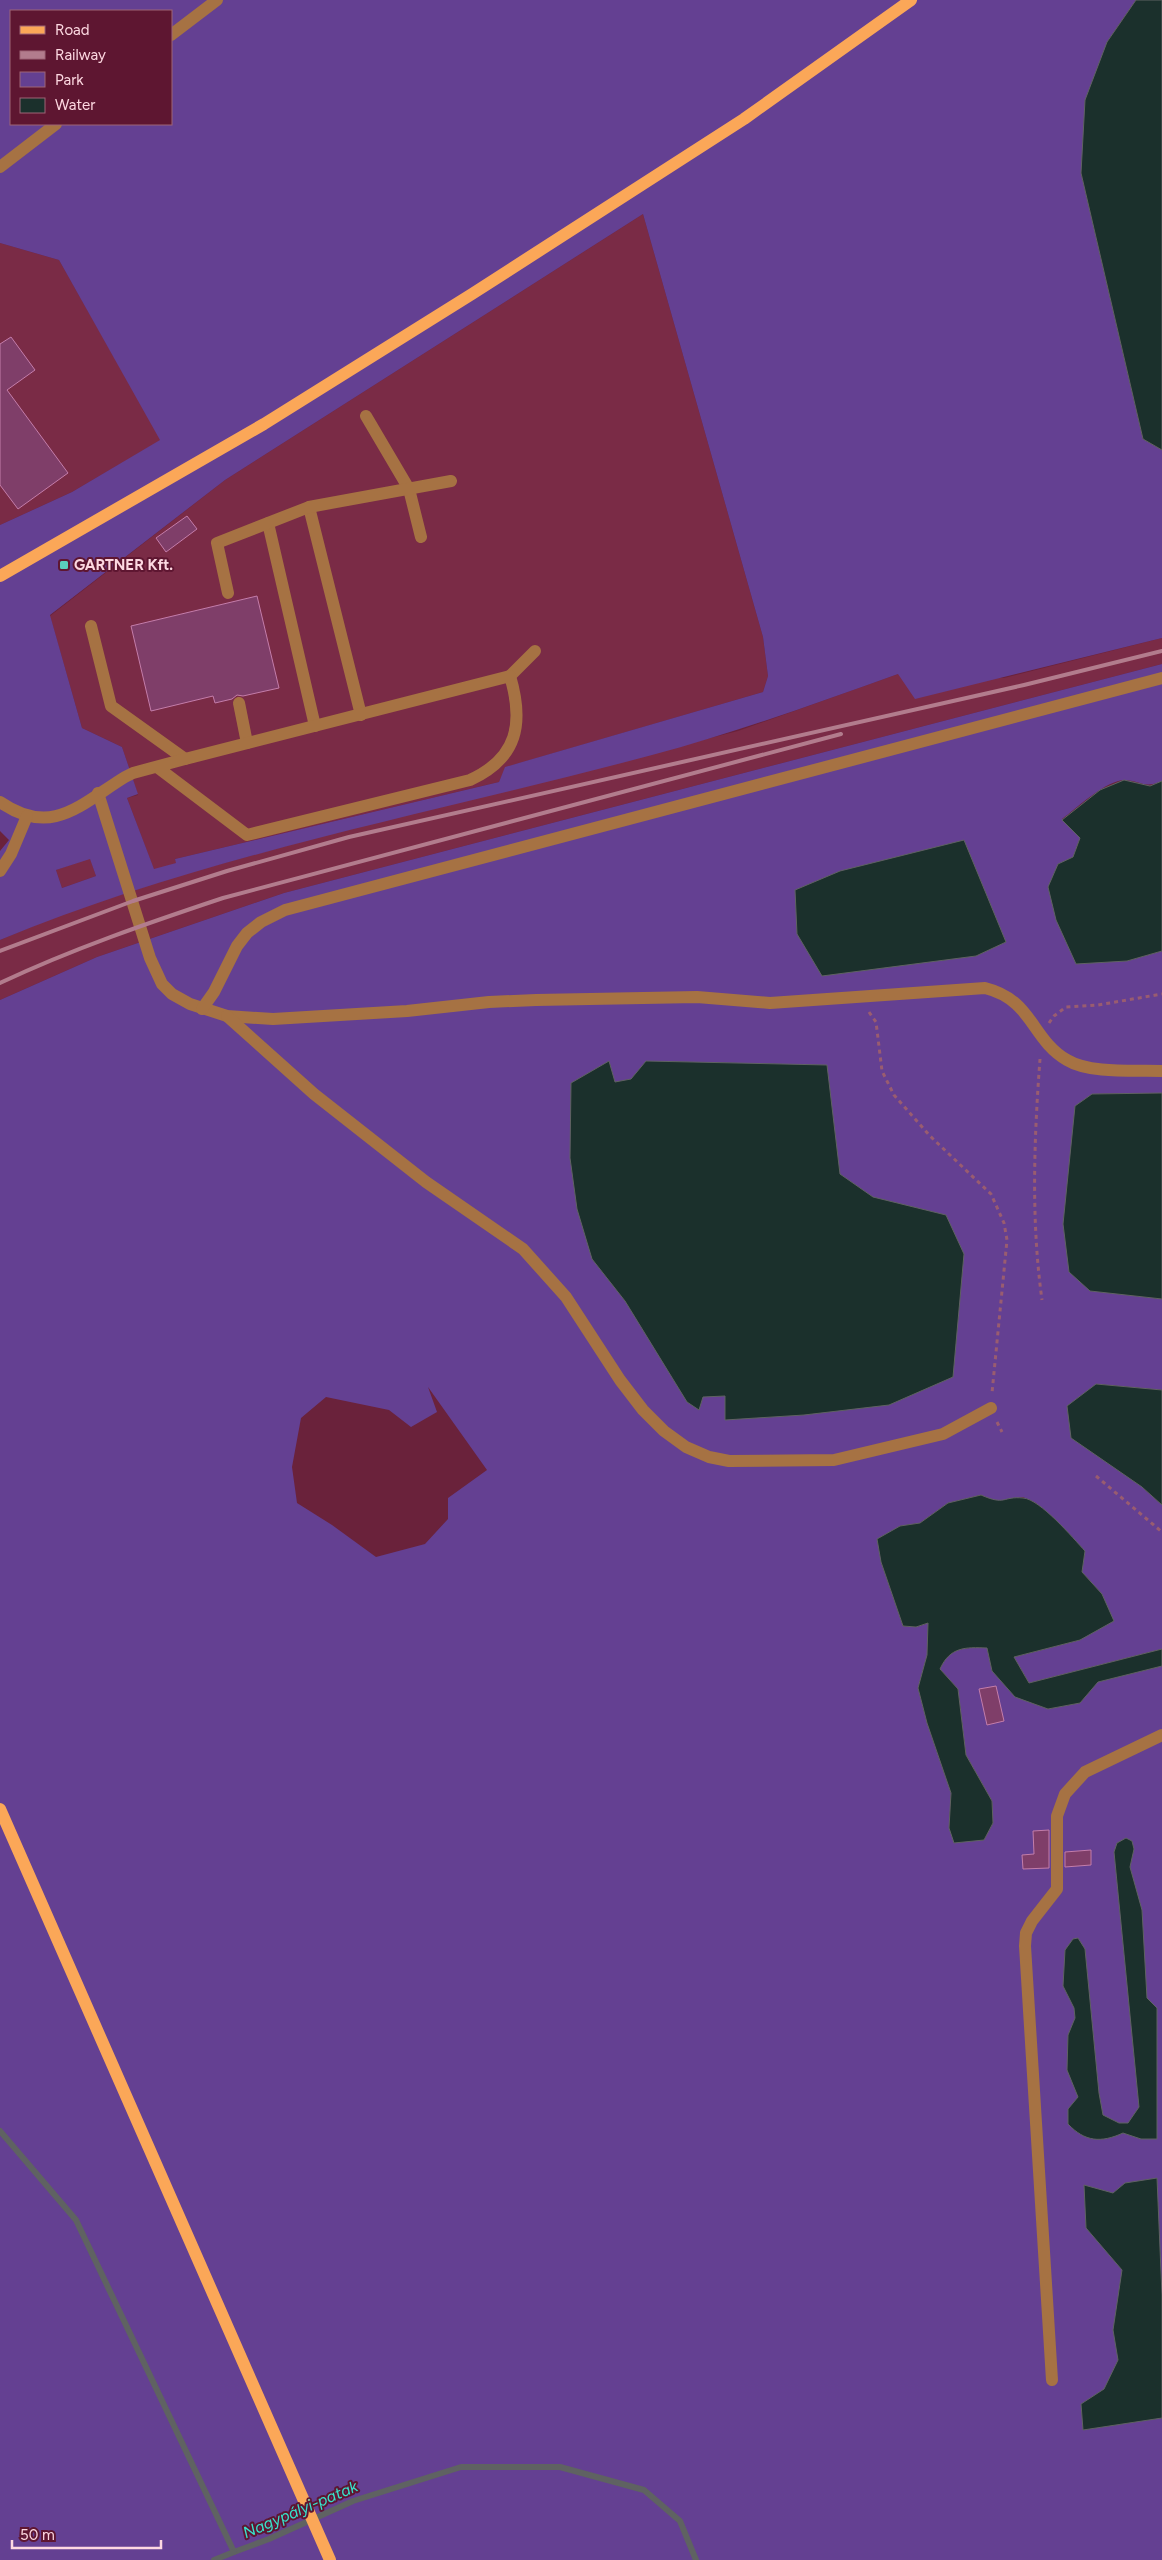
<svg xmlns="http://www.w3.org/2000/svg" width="1162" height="2560" font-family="Figtree,sans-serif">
  <rect width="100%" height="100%" fill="#6a223b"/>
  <g fill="#7a2b46">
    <polygon points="643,214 763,637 768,676 763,692 506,767 499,782 175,859 177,863 154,870 127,798 138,795 122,747 82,728 50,616 225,480"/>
    <polygon points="0,243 59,260 161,440 72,492 0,525"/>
    <polygon points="1162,638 1162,664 284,893 97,957 0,1000 0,940 59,915 180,875 322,836 738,731 898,674 1004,678"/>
    <polygon points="90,858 96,876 62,888 56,870"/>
  </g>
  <g fill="#644092" fill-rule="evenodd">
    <path d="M0,0h1136l-29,42 -26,131 62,266 19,11v188l-247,61 -17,-25c-82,29 -162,59 -246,81 -219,59 -442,98 -652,185v-89l9,-11 -9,-9v-306l72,-33 88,-52 -101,-180 -59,-17zM11,11h160v113h-160zM643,214l120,423 5,39 -5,16 -258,75 -6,15 -324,77 1,4 -22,6 -27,-71 11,-4 -16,-47 -40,-19 -32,-113 175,-135zM90,859l6,17 -34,12 -6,-18z"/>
    <path d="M1162,664v117c-18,8 -20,0 -37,-1 -19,0 -48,28 -63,39l18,19 -7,19 -15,8 69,96 35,-10v142l-70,1 -2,196 72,9v91l-66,-6 46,103 20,18v144l-133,34 -15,-26 66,-17 22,-46 -20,-22 -13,-38 -33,-31 -13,-6 -26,5 -16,-7 -33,8 -28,20 -20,3 -19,36 22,64 13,1 13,-4 -2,32 -9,33 9,35 24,70 -2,35 35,12 9,-17 -1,-22 -26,-46 -8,-66 -18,-20c10,-22 24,-22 47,-21l5,23 40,32 16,6 32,-6 17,-21 65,-16v894h-1162v-1560l97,-43 187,-64zM1005,942l-29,14 -61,7zM428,1387l59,83 -39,28v21l-23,25 -49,13 -44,-32 -35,-22 -5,-36 9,-49 25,-21 63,13 22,17 26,-15z"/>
  </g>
  <g fill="#1b302c" stroke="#5f6262">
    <polygon points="1136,0 1162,0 1162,450 1143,439 1081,173 1085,100 1107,42"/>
    <polygon points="1124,780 1150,786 1162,781 1162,951 1127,961 1076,964 1056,920 1048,887 1058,864 1073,857 1080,838 1062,820 1100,790"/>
    <polygon points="964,840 1006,942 976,956 822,976 797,934 795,890 840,871"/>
    <polygon points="609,1061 615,1082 631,1079 646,1061 827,1065 840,1174 873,1197 946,1215 964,1254 953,1377 889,1405 804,1415 725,1420 725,1396 703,1397 699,1410 687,1402 625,1301 592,1259 577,1209 570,1158 571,1083"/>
    <polygon points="1162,1093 1162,1299 1090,1291 1069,1272 1063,1224 1075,1106 1092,1094"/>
    <polygon points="1096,1384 1162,1390 1162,1505 1142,1487 1071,1438 1067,1406"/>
    <path d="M981,1495c25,11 21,1 42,3 17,1 50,40 62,53l-3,21 20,22 12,27 -34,19 -66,17 15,26 133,-34v17l-64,16 -18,21 -32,6 -33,-12 -23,-26 -5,-23c-22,-1 -37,-1 -47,21l18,20 8,66 26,46 1,22 -9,17 -30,3 -5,-15 2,-35 -24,-70 -9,-35 9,-33 1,-32 -12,4 -13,-1 -22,-64 -4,-23 23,-13 20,-3 28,-20z"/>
    <path d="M1126,1838l6,3 2,8 -4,18 12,43 5,88 10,10v131h-16l-18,-6c-22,10 -38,9 -55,-9v-15l10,-12 -11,-27 1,-35 7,-17 -1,-10 -11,-22 2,-36 8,-11 5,-1 7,11 14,144 4,22 16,8h9l11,-16 -25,-255 3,-9z"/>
    <polygon points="1157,2178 1162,2295 1162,2418 1083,2430 1081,2404 1104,2389 1118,2360 1113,2330 1122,2270 1086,2228 1084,2185 1113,2193 1125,2183"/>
  </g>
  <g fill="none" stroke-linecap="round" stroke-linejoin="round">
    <g stroke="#5f6262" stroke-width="6">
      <polyline points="0,2131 76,2220 234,2552 269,2539 353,2501 461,2467 560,2467 644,2490 680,2521 696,2560"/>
      <polyline points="214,2560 234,2552"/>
    </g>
  </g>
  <g fill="#7f3e69" stroke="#c47daa">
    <polygon points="11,337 35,370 7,390 68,473 18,509 0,485 0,344"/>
    <polygon points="187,516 197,529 166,552 156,538"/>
    <polygon points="257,596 279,688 243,696 237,695 232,699 215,703 213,696 151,711 131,626"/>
    <polygon points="996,1686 1004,1721 987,1725 979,1689"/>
    <polygon points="1049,1830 1049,1868 1023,1869 1022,1855 1034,1854 1033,1831"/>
    <polygon points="1091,1850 1091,1865 1065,1867 1065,1852"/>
  </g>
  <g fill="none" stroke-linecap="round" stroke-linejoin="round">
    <g stroke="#995c70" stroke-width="3" stroke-dasharray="4 4" stroke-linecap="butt">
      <polyline points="869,1012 876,1022 882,1071 894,1095 930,1136 991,1194 1004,1223 1007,1240 992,1393"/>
      <polyline points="1049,1023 1054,1016 1066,1007 1098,1005 1162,994"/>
      <path d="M1040,1059c-6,80 -9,162 2,241"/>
      <polyline points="997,1422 1002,1432"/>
      <polyline points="1096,1476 1162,1532"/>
    </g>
    <g stroke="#a67243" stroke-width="12">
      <polyline points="171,35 217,0"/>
      <polyline points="0,167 56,124"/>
      <polyline points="366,416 409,489 421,537"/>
      <polyline points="309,507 361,715"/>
      <polyline points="268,523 315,726"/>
      <polyline points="228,593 217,543 309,507 451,481"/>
      <polyline points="91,626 111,706 185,759"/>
      <polyline points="510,676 535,651"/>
      <polyline points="239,703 247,743"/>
      <path d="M98,793l52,165 12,26 10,10 18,10 37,12 46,3 134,-8 82,-9 47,-2 161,-3 73,6 215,-15c48,12 46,51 82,72 23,14 68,10 95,11"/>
      <path d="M0,802c52,36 81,2 125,-25l8,-4 52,-14 325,-83c14,47 8,82 -40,104l-223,55 -90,-68"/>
      <polyline points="0,871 11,854 27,816"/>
      <polyline points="202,1009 214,992 237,946 247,933 261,922 285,910 1162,678"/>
      <polyline points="227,1016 314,1094 426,1182 523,1249 566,1297 620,1380 643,1410 664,1431 686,1447 709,1457 729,1461 834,1460 943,1434 991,1408"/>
      <polyline points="1052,2380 1025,1946 1026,1933 1032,1921 1057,1889 1057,1816 1065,1794 1085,1772 1162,1735"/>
    </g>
    <g stroke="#fba758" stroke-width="12">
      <polyline points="0,576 264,424 472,294 744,119 911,0"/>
      <polyline points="0,1809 330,2560"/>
    </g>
    <g stroke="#b27c8d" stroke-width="4">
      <polyline points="0,951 133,901 227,871 349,837 1024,685 1162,651"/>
      <path d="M0,983c72,-34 148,-60 223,-85l618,-164"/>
    </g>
  </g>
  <rect fill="#5acebc" stroke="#5e1631" stroke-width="2" x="59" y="560" width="10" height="10" rx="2.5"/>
  <g text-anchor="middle" stroke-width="4" stroke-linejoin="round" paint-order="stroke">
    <g font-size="15" font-weight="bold" fill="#fdd8e1" stroke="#5e1631" text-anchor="start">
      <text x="74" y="570">GARTNER Kft.</text>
    </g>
    <g font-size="16" font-style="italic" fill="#37e3cd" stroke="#5e1631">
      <text transform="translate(300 2509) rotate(-23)" y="6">Nagypályi-patak</text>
    </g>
  </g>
  <rect x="10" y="10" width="162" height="115" fill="#5e1631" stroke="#9e6477"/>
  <rect x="20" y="26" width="25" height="8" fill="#fba758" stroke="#9e6477"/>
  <text x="55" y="35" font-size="15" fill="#fdd8e1">Road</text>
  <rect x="20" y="51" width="25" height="8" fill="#b27c8d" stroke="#9e6477"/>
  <text x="55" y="60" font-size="15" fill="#fdd8e1">Railway</text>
  <rect x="20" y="72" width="25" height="15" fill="#644092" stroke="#9e6477"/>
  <text x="55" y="85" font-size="15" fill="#fdd8e1">Park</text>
  <rect x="20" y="98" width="25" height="15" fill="#1b302c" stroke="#9e6477"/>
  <text x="55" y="110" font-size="15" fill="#fdd8e1">Water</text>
  <path d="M12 2540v8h149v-8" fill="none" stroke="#fdd8e1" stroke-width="2.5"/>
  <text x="20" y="2540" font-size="15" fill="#fdd8e1" stroke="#5e1631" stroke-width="4" paint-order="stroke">50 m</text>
</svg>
